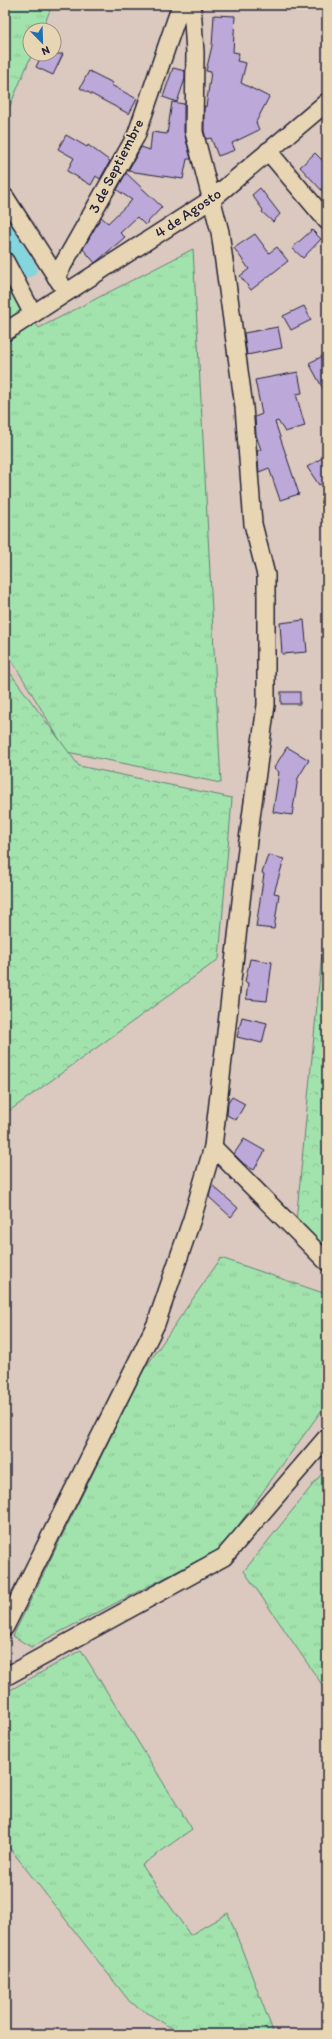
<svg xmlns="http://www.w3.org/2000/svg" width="332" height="2039" font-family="Itim,sans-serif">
  <defs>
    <pattern id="grass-tufts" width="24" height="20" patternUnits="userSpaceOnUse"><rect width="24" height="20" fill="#a2e3ad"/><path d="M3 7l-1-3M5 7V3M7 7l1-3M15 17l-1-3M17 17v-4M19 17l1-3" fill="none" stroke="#8bc296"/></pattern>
    <pattern id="forest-crowns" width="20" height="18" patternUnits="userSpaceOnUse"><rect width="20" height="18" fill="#a2e3ad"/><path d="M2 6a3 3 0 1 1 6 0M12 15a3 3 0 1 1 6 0" fill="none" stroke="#8bc296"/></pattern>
  </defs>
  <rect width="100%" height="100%" fill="#dbc8be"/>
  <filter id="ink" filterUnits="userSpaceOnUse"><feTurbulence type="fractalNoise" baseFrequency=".025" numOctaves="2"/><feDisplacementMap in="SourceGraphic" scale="8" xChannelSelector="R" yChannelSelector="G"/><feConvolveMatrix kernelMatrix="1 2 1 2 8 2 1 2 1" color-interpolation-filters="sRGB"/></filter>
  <g filter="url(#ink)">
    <g fill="url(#grass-tufts)" stroke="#628274">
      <polygon points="5,5 52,5 42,30 30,30 30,54 32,54 5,117"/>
      <polygon points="193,249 221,783 67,752 5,649 5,286 39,328"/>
      <polygon points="221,1258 323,1293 327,1297 327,1403 222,1548 31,1647 13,1636 143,1371"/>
      <polygon points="327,1467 327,1702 325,1689 244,1571"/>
      <polygon points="81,1650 192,1829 142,1865 190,1935 228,1913 274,2034 181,2034 130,2002 5,1842 5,1693"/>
    </g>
    <g fill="url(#forest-crowns)" stroke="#628274">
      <polygon points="5,666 79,766 232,798 219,959 5,1114"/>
      <polygon points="327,902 327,1256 296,1222"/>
    </g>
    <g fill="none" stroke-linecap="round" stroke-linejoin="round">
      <polyline stroke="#84d5dc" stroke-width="16" points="5,230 29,269"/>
    </g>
    <g fill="#bda9d9" stroke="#22223b">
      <polygon points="214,15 235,16 233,52 239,53 237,61 246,63 241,83 269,97 256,122 259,130 232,143 235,150 218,156 211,138 206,139 204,131 204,106 206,107 211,72 206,71 212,46"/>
      <polygon points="42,54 63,54 53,75 36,67"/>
      <polygon points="173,68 185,71 185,79 177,102 163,97"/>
      <polygon points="89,71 113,83 111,85 137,99 129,114 80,88"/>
      <polygon points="172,102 184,104 184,132 191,159 187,159 183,179 128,171 141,147 150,150 152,132 167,134"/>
      <polygon points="66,135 87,147 88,145 110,161 100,179 96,176 91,185 67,171 74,158 58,149"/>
      <polygon points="315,153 327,165 327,196 300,167"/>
      <polygon points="126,173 162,207 145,225 137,217 120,233 125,237 95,263 83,249 101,217 108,223 132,200 117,190"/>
      <polygon points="260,188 280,214 273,222 262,212 263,210 252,195"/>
      <polygon points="312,230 321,239 303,258 292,248"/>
      <polygon points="255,234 269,253 277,247 288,261 251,290 240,276 249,269 234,248"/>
      <polygon points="304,306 311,320 291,330 283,316"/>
      <polygon points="278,327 282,348 247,355 244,333"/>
      <polygon points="327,354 327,396 309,363"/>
      <polygon points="298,372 302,393 296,394 305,426 285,432 278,421 275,422 299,494 280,500 269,468 259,472 257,451 261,450 256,435 255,417 262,414 255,380"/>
      <polygon points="327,455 327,480 319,485 307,467"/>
      <polygon points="304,620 307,652 282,654 280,623"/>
      <rect x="281" y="692" width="19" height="12"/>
      <polygon points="287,747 309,760 298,778 292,815 273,812 279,772 274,768"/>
      <polygon points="268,855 284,859 274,893 279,894 274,929 256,927 264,874 262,873"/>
      <polygon points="250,959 272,962 267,1001 246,999 248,983 245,982"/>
      <polygon points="242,1017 267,1023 262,1043 237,1037"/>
      <polygon points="232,1097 245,1104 236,1120 227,1115 228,1103"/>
      <polygon points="244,1139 265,1151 254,1170 244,1164 234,1154"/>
      <polygon points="212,1185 238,1208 231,1217 209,1197"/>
    </g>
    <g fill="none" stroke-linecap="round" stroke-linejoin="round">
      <g stroke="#22223b" stroke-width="20">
        <g id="minor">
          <polyline points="268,151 327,221"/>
          <polyline points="5,197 61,284"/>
          <polyline points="5,261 33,314"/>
          <polyline points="56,277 136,136 181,5"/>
          <polyline points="5,332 212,199 327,102"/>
          <polyline points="213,1147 327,1262"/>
          <polyline points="5,1627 156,1324 192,1219 213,1147 248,840 266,705 266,575 253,524 244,407 220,232 194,132 195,53 192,5"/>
          <polyline points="5,1677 224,1557 327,1437"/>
        </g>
      </g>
      <use href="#minor" stroke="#e8d5b3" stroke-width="17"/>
    </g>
  </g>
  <g text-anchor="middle" stroke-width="3.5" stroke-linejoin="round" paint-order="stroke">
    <g font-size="15" fill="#22223b" stroke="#e8d5b3">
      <text transform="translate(116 166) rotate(-63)" y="5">3 de Septiembre</text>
      <text transform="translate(188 213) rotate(-34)" y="5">4 de Agosto</text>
    </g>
  </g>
  <rect width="332" height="2039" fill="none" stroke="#e8d5b3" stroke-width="20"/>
  <rect x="10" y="10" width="312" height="2019" fill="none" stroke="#22223b" stroke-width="1.5" filter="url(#ink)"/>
  <g transform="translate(42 42) rotate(157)"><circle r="19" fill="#e8d5b3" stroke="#998d83"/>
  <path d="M0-3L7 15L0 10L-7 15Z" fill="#1f6fb2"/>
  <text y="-6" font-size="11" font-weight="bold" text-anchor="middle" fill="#22223b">N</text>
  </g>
</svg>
